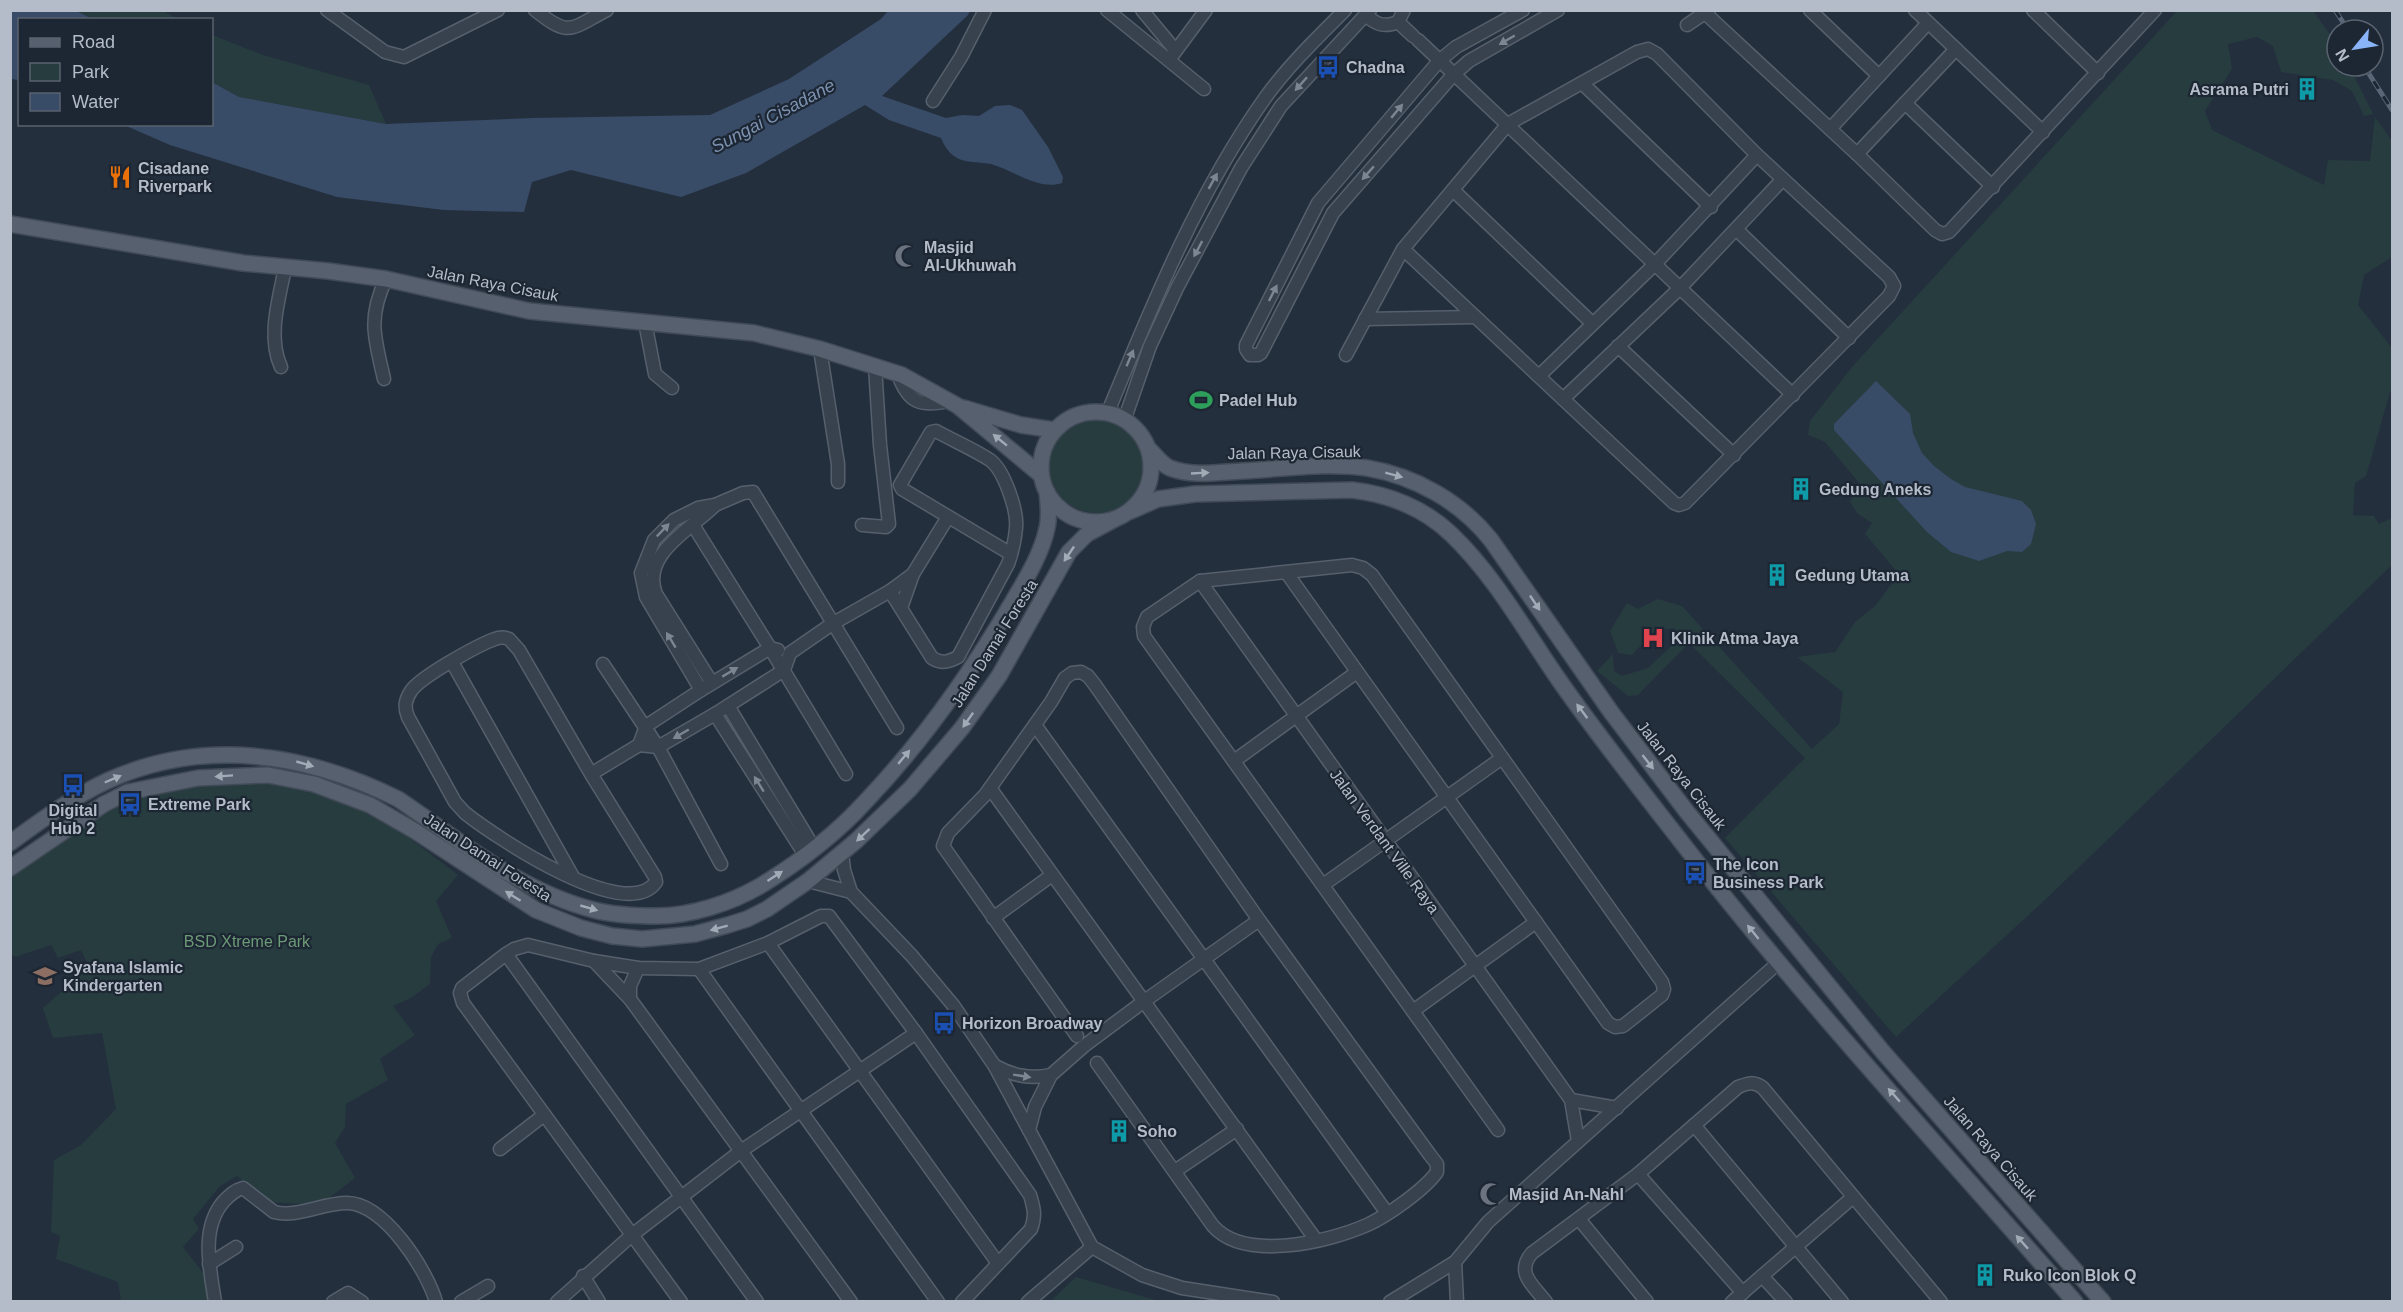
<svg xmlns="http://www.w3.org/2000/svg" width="2403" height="1312" font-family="Helvetica,sans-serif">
  <rect width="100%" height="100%" fill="#242f3e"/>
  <g fill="#263c3f">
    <polygon points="76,11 163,11 178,19 93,19"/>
    <polygon points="2177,11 2313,11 2337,44 2337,66 2349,66 2373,114 2364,116 2352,91 2333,80 2281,72 2273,46 2257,37 2228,44 2232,69 2205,111 2212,130 2324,185 2328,160 2370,161 2375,117 2392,141 2392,257 2364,275 2358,305 2392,348 2392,391 2390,392 2366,476 2355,483 2353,515 2374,516 2379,524 2392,518 2392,565 2046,899 1896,1037 1725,838 1805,758 1689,643 1638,695 1628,696 1597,671 1613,654 1614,671 1622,676 1648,668 1682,636 1674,628 1654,631 1632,655 1618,653 1610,631 1627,603 1638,609 1658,599 1682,606 1812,749 1839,724 1843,692 1797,657 1835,652 1855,622 1876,605 1899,574 1865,534 1872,523 1858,514 1850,502 1860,484 1825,442 1808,435 1810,421 1852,367"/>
    <polygon points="212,35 263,55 369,85 386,124 239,97 212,82"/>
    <circle cx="1097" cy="465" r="48"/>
    <polygon points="246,782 307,785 378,814 458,875 436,901 452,938 438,944 431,957 430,984 411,998 393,1006 415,1035 380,1059 388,1080 346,1104 345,1127 335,1143 355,1178 320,1205 267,1202 237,1176 220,1186 193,1219 199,1229 183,1247 207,1278 210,1301 121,1301 118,1282 56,1259 60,1236 51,1232 54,1160 81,1145 116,1109 102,1033 53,1038 43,1008 89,967 81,950 58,958 51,945 15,957 11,954 11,876 78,824 131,798 185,788"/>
    <polygon points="1076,1277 1159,1301 1051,1301"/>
  </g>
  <g fill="#394c67">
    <polygon points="10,11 76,11 93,19 20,20 19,80 11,79"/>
    <path d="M888,11h82l-2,4 -86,81 64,22 16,-3 17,1 16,-10 15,-1 12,5 26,37 15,30 -1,6c-23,8 -49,-13 -71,-19 -10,-2 -22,-1 -32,-5 -10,-5 -14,-12 -18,-21l-52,-18 -24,-15 -119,68 -65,24 -110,-27 -39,12 -8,30 -80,-2 -107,-13 -167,-52 -46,-20 88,-1v-42l27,15 147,27 147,-6 177,-3 79,-36 92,-60z"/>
    <polygon points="1876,381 1910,414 1913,433 1922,453 1934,466 1951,479 1965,487 2022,501 2031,510 2036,524 2031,544 2022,552 2007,551 1979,561 1951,552 1927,532 1834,430 1834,424"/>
  </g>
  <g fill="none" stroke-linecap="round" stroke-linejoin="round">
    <g stroke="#565f6c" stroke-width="15">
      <g id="minor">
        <polyline points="327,10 385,52 404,57 498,10"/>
        <path d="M535,10c35,28 35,19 72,0"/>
        <polyline points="1107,10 1204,89"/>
        <polyline points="1142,10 1175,50"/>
        <polyline points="1523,10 1456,47 1439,61 1318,203 1246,345 1246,349 1250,355 1258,355 1261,353 1333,213 1453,75 1469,61 1558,10"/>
        <polyline points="1810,10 1879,76"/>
        <polyline points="1915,10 2043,132"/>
        <polyline points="2033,10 2098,73"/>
        <polyline points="1705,13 1857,154 1935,230 1942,234 1949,232 2155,10"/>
        <path d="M1365,15c11,9 19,13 33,7l6,-12"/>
        <polyline points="1398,22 1413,36"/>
        <polyline points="1687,25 1709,10"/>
        <polyline points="1418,40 1793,395"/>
        <polyline points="1169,60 1206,10"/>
        <polyline points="1582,83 1711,207"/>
        <polyline points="933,101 961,57 985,10"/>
        <polyline points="1905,103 1993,187"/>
        <polyline points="1830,129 1928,23"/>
        <polyline points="1857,154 1956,49"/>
        <polyline points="1453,190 1592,323"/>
        <polyline points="1737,230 1849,338"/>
        <polyline points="1365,319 1475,317"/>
        <polyline points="645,322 655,374 672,388"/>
        <polyline points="1618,346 1734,455"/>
        <polyline points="820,349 838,464 838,482"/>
        <polyline points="1346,355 1403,249 1508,124 1637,52 1648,49 1657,54 1757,155 1889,277 1894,286 1889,296 1685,503 1679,505 1674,503 1403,249"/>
        <path d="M281,367c-14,-30 -2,-68 4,-99"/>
        <path d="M898,374c10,29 22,33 51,27"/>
        <polyline points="1539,376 1655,264 1757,155"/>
        <path d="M384,379c-9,-40 -17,-60 2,-100"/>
        <polyline points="1563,399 1680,288 1783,179"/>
        <path d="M1108,412c45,-109 89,-218 157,-314 23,-32 52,-60 80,-88"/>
        <polyline points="1125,418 1150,346 1177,288 1241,168 1281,106 1370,10"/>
        <polyline points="693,525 770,648 846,774"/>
        <polyline points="862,525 886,527 889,524 880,445 875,366"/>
        <polyline points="1286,572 1608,1023 1615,1027 1623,1026 1662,995 1664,989 1662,982 1372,575 1363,568 1352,565 1200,581 1147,617 1143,627 1144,636 1498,1130"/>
        <polyline points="1200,581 1571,1100 1578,1141"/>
        <path d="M890,591l42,67c10,6 16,4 26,-1l50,-93c4,-11 7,-24 8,-36 2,-17 -12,-58 -26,-68 -17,-11 -36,-19 -54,-29l-5,1 -31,53 2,4 109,65"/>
        <polyline points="901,608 913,574 948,517"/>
        <polyline points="452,662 573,877"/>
        <polyline points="603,664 658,747 721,864"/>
        <path d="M712,683l-56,-89c-16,-40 37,-66 59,-89"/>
        <polyline points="701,690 646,597 641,573 654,540 674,520 698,508 715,505 743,493 753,492 897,728"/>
        <polyline points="728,706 814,848"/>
        <polyline points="715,714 805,855"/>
        <polyline points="1035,725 1387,1213"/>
        <polyline points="639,745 646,726 701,690 770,648 778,650"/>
        <polyline points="1234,761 1357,672"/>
        <path d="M591,774l64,103 1,5c-30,43 -162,-46 -191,-69l-10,-11 -47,-85c-4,-10 -3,-17 3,-26 9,-14 67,-46 84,-52 5,-2 9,-2 14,0l10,11 72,124 48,-29 19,2 57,-33 69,-44 6,-17 42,-29 58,-33 23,-17"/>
        <polyline points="990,788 1316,1240"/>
        <polyline points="842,853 844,870 851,892 912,956 953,1005 994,1065 1092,1247 1142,1275 1182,1288 1273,1302"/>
        <polyline points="808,881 851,892"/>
        <polyline points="1323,885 1502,758"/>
        <polyline points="993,918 1052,875"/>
        <polyline points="768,943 997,1262"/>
        <polyline points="506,954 757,1302"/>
        <polyline points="594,961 630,999 851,1302"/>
        <polyline points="699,969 938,1302"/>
        <polyline points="630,999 630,986 638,968"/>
        <polyline points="1413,1011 1536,922"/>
        <path d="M1077,1036l-134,-190 5,-13 37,-38 66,-93 14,-24 7,-5 9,-1 7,4 7,9 164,235 171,235 7,9v8c-13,18 -50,44 -70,53 -39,17 -122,37 -154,1l-116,-163"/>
        <path d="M995,1066c19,10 35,13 56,9"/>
        <polyline points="1571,1100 1617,1108"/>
        <polyline points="1694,1125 1842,1302"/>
        <polyline points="1029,1130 1035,1107 1051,1075 1084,1046 1143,1002 1259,920"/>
        <polyline points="500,1149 544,1115"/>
        <polyline points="1175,1171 1237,1129"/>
        <polyline points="1638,1174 1743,1293"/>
        <polyline points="1579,1219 1647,1302"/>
        <polyline points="1455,1262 1457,1302"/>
        <polyline points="209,1264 236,1247"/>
        <polyline points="583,1276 599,1302"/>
        <polyline points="1762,1276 1786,1302"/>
        <path d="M215,1302c-5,-33 -15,-74 9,-101 6,-6 11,-11 19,-13l31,24c24,6 48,-9 73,-9 37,0 80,67 89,99"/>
        <polyline points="333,1302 348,1293 362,1302"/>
        <polyline points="461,1302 488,1286"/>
        <polyline points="557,1302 632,1235 741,1151 916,1033"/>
        <path d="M681,1302l-218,-299 -3,-10 2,-5 44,-34 8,-5 14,-4 66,16 44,7 61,1 69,-26 53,-27h8l87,117 114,162c4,13 6,21 1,34l-69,73"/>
        <polyline points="1028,1302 1092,1247"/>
        <polyline points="1390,1302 1455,1262 1488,1222 1778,963"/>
        <path d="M1546,1302c-13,-17 -31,-29 -14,-49l106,-79 100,-87c10,-4 16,-6 25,1l178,214"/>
        <polyline points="1732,1302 1853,1197"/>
      </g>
    </g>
    <g stroke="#414a57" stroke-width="18">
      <g id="major">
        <polyline points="10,224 243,263 328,271 386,279 529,311 754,333 820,349 902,375 958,406 1041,475"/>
        <polyline points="964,408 1021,425 1054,430"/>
        <circle cx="1096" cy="467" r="55"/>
        <path d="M1150,450c6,6 12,15 20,18 23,9 49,4 73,3 40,-2 84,-9 124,-3 48,8 94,34 124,72l120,172 76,100 196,240 220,250"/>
        <path d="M1131,511l27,-12 37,-5 157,-4c36,4 72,18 99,44 44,42 74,97 108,146 39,56 82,110 124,164 123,159 260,306 392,458"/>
        <path d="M10,843c30,-22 63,-46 97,-62 97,-44 198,-28 291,18 61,41 123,93 196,111 19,5 42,6 63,6 34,0 74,-13 103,-30 38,-23 76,-52 106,-85 57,-60 105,-128 147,-200 13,-22 29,-48 34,-73 3,-12 1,-24 0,-36"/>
        <polyline points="10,868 104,804 128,792 198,778 268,775 314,784 370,805 415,831 536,910 581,928 612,936 642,939 695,934 728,925 747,919 767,909 808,881 856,841 910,789 962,728 999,676 1069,552 1087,534 1115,519"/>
      </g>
    </g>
    <use href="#minor" stroke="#38414e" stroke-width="12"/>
    <use href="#major" stroke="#56606e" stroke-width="15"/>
    <g stroke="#5a6575" stroke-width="5">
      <g id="rail">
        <polyline points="2335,10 2348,30"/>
        <polyline points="2364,66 2392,110"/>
      </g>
    </g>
    <use href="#rail" stroke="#1d2633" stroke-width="3" stroke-dasharray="9" stroke-linecap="butt"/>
  </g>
  <defs><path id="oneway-solid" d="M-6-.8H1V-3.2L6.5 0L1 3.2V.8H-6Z" transform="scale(1.5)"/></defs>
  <g fill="#7c8592">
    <use href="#oneway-solid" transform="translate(1507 40) rotate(150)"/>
    <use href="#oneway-solid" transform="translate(1301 84) rotate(132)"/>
    <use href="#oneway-solid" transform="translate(1397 111) rotate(-50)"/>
    <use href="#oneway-solid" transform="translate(1368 173) rotate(131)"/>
    <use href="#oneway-solid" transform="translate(1213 181) rotate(-61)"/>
    <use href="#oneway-solid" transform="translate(1198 249) rotate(118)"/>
    <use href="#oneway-solid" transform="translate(1273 293) rotate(-63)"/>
    <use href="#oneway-solid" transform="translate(1130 358) rotate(-67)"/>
    <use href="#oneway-solid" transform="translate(663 530) rotate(-46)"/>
    <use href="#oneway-solid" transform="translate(671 640) rotate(-121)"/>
    <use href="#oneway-solid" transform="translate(730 672) rotate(-31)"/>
    <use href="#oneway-solid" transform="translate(681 734) rotate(150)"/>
    <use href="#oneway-solid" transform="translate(759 784) rotate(-122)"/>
    <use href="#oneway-solid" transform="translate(1022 1076) rotate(9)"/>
  </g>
  <g fill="#a1aab7">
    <use href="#oneway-solid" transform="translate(1000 440) rotate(-141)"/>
    <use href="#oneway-solid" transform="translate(1200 473) rotate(-3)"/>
    <use href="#oneway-solid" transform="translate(1394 475) rotate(15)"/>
    <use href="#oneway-solid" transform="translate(1069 554) rotate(124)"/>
    <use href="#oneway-solid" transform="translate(1535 603) rotate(56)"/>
    <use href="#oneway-solid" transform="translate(1582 711) rotate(-127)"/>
    <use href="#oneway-solid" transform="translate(968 720) rotate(125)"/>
    <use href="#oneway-solid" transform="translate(904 757) rotate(-50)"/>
    <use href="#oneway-solid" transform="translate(1648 762) rotate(52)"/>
    <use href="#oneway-solid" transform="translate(305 764) rotate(16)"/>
    <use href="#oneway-solid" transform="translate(224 776) rotate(176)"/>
    <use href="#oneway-solid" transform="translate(113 779) rotate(-23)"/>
    <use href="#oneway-solid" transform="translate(863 835) rotate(137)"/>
    <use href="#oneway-solid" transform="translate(775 876) rotate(-33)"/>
    <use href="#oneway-solid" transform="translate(513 896) rotate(-148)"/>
    <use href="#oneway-solid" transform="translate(589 908) rotate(16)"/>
    <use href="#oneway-solid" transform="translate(719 928) rotate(165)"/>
    <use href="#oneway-solid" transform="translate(1753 932) rotate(-129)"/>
    <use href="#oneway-solid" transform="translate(1894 1095) rotate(-131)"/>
    <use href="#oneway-solid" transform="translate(2022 1242) rotate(-132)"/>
  </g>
  <defs>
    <g id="bus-bare" transform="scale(1.8)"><path d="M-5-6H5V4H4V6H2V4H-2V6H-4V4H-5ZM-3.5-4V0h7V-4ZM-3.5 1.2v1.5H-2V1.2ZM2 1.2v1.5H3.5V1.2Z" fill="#1a4fb4" stroke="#1d2633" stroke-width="2.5" paint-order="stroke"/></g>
    <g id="building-bare" transform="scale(1.8)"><path d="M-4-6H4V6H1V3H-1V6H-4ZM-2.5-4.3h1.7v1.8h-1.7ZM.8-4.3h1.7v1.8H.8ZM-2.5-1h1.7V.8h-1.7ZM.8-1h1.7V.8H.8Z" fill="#0f9aa8" stroke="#1d2633" stroke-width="2.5" paint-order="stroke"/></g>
    <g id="restaurant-bare" transform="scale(1.8)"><path d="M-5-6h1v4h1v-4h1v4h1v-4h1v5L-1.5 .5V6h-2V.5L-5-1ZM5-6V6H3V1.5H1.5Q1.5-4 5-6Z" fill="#e8710a" stroke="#1d2633" stroke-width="2.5" paint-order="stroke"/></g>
    <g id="mosque-bare" transform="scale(1.8)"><path d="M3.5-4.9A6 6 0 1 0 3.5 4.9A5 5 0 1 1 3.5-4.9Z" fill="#6b7280" stroke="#1d2633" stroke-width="2.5" paint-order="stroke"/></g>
    <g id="stadium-bare" transform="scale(1.8)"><path d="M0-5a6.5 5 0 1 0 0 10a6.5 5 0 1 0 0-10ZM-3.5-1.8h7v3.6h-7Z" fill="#2e9e5b" stroke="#1d2633" stroke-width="2.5" paint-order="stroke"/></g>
    <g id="hospital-bare" transform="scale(1.8)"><path d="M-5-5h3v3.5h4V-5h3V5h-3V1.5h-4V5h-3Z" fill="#e0444e" stroke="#1d2633" stroke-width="2.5" paint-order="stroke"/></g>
    <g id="school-bare" transform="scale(1.8)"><path d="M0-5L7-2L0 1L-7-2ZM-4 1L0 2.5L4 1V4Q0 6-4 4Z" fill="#8d6e63" stroke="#1d2633" stroke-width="2.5" paint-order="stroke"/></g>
  </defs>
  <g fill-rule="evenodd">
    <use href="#bus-bare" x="1328" y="67"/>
    <use href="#building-bare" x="2307" y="89"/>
    <use href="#restaurant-bare" x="120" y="177"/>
    <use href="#mosque-bare" x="906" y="256"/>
    <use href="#stadium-bare" x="1201" y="400"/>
    <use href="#building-bare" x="1801" y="489"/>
    <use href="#building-bare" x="1777" y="575"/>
    <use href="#hospital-bare" x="1653" y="638"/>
    <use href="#bus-bare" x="73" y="785"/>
    <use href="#bus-bare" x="130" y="804"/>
    <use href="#bus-bare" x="1695" y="873"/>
    <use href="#school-bare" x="45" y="976"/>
    <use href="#bus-bare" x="944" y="1023"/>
    <use href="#building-bare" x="1119" y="1131"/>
    <use href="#mosque-bare" x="1491" y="1194"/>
    <use href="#building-bare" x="1985" y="1275"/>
  </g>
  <g text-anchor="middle" stroke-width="4.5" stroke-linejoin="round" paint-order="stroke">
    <g font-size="16" font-weight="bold" fill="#b4bcc9" stroke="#1d2633" text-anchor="start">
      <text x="1346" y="73">Chadna</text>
      <text x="2289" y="95" text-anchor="end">Asrama Putri</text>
      <text x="138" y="174">Cisadane<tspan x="138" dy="18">Riverpark</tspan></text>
      <text x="924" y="253">Masjid<tspan x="924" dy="18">Al-Ukhuwah</tspan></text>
      <text x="1219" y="406">Padel Hub</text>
      <text x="1819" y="495">Gedung Aneks</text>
      <text x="1795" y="581">Gedung Utama</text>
      <text x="1671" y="644">Klinik Atma Jaya</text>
      <text x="148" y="810">Extreme Park</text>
      <text x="73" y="816" text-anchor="middle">Digital<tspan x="73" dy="18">Hub 2</tspan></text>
      <text x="1713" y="870">The Icon<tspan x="1713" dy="18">Business Park</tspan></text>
      <text x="63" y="973">Syafana Islamic<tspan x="63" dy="18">Kindergarten</tspan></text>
      <text x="962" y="1029">Horizon Broadway</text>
      <text x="1137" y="1137">Soho</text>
      <text x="1509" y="1200">Masjid An-Nahl</text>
      <text x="2003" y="1281">Ruko Icon Blok Q</text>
    </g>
    <g font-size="16" fill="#b4bcc9" stroke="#1d2633">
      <text transform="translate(493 283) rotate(11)" y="6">Jalan Raya Cisauk</text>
      <text transform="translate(1294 452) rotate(-1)" y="6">Jalan Raya Cisauk</text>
      <text transform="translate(994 643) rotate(-58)" y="6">Jalan Damai Foresta</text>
      <text transform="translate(1682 775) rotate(52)" y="6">Jalan Raya Cisauk</text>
      <text transform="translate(1385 841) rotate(54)" y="6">Jalan Verdant Ville Raya</text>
      <text transform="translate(488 857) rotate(33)" y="6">Jalan Damai Foresta</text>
      <text transform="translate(1991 1148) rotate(49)" y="6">Jalan Raya Cisauk</text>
    </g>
    <g font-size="16" fill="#6b9a76" stroke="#1d2633">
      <text x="247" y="947">BSD Xtreme Park</text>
    </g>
    <g font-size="18" font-style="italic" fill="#7c92b1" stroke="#1d2633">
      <text transform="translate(773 116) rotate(-28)" y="6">Sungai Cisadane</text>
    </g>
  </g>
  <rect width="2403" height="1312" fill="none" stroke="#b4bcc9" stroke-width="24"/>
  <rect x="18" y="18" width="195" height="108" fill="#1d2633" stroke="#59626f" stroke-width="1.5"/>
  <rect x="30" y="38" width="30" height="9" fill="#56606e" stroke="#59626f" stroke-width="1.5"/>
  <text x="72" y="48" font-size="18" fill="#b4bcc9">Road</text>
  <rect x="30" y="63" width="30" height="18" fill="#263c3f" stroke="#59626f" stroke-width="1.5"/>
  <text x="72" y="78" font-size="18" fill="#b4bcc9">Park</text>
  <rect x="30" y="93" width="30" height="18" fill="#394c67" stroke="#59626f" stroke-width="1.5"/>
  <text x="72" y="108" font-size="18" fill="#b4bcc9">Water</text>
  <g transform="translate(2355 48) rotate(240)"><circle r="28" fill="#1d2633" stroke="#59626f" stroke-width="1.5"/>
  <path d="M0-4.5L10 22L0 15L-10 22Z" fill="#8ab4f8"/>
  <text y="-9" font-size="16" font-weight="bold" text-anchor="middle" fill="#b4bcc9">N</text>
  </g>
</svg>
